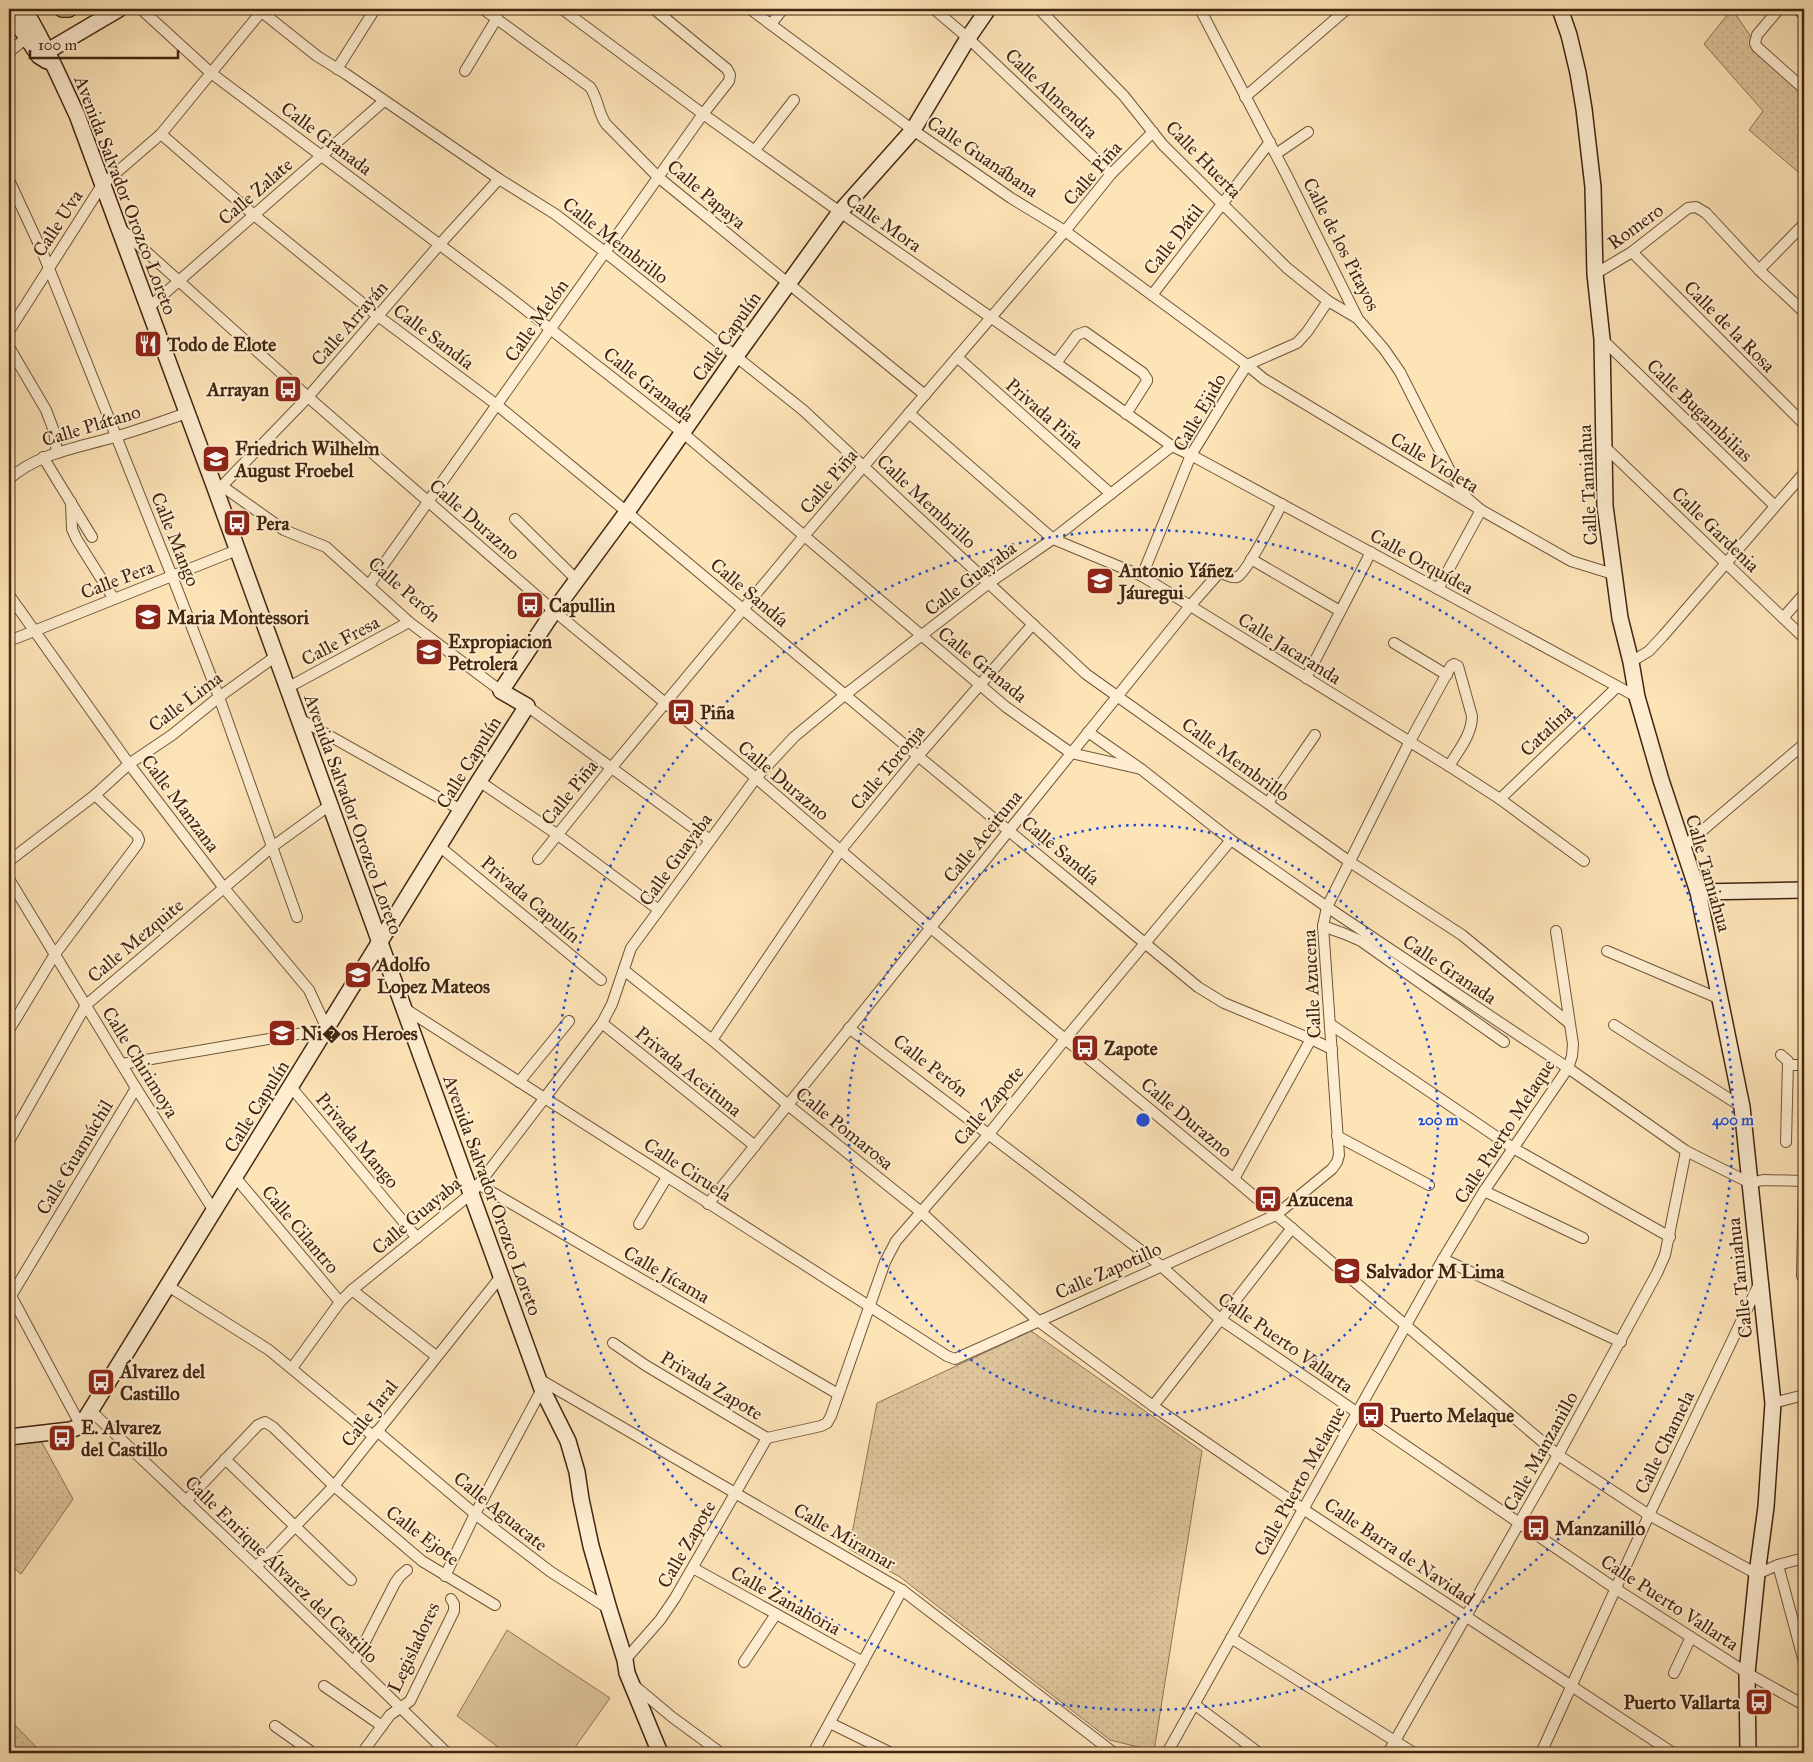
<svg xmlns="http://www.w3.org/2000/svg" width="1813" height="1762" font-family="'IM FELL Great Primer',serif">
  <defs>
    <pattern id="grass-dots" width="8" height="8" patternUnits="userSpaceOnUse" patternTransform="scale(1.25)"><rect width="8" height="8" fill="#ddc49b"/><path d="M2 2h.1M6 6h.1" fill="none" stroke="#bfa884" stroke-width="1.8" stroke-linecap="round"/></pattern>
  </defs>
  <rect width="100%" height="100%" fill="#fde4b7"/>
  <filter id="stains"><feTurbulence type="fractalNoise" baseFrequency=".004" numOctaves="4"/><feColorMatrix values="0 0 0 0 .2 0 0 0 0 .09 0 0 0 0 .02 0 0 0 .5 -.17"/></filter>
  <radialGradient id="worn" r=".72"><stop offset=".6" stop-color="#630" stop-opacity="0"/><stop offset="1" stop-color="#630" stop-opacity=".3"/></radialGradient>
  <g fill="url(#grass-dots)" stroke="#907456">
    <polygon points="1732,9 1755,43 1804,88 1804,177 1749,130 1763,111 1704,44"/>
    <polygon points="1031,1331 1202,1451 1154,1751 1110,1740 900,1577 849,1549 877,1403"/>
    <polygon points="40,1439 73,1499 21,1574 9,1564 9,1442"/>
    <polygon points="9,1719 42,1753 9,1753"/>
  </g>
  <polygon fill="#ddc49b" stroke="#907456" points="507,1630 610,1698 571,1753 506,1753 457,1716"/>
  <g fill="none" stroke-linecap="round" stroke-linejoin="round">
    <g stroke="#71553a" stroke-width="12">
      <g id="street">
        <polyline points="141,9 211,73 508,296 683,433 1006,707 1071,753 1141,769"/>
        <polyline points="258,9 317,56 346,74 499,179 555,214 605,252 803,410 1086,674 1350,862 1462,935 1569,1023"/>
        <path d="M483,9l107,78c8,11 8,26 16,37l52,53 267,218"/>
        <polyline points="562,9 703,114 840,212 1056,363 1172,446 1191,455 1637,697"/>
        <polyline points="750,9 913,130 1011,198 1065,231 1247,365 1264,379 1481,510 1571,561 1613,574"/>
        <polyline points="934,9 968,38 1111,174"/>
        <polyline points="1039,9 1124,96 1163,145 1287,268 1328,301 1357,318"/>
        <polyline points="1200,9 1287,176 1358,319 1384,349 1400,372 1451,473 1467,498 1481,510 1438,589"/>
        <polyline points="1779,9 1757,35 1755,43 1757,47 1804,89"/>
        <polyline points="1797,9 1804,15"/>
        <polyline points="771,24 783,9"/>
        <polyline points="9,52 30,35"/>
        <polyline points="337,69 375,9"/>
        <polyline points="465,71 497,18"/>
        <polyline points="1245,97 1347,9"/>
        <polyline points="161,134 254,215 378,316 497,405 627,512 918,756 1198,987 1224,1003 1311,1039 1332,1049"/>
        <polyline points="755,150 794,100"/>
        <polyline points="1276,154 1308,132"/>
        <polyline points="9,180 42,251 172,576 219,697 297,917"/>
        <polyline points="121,229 308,397 554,611 756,778 931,928 1234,1179 1558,1455 1649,1515 1757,1574 1778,1565 1804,1558"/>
        <polyline points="1632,252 1804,424"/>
        <polyline points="1759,270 1804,224"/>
        <polyline points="1595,274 1632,252 1688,208 1696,207 1706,213 1759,270 1804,312"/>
        <polyline points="1152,295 1270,142"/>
        <polyline points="148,308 384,101"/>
        <polyline points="9,331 102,185 161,134 261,12"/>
        <polyline points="1602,339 1775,506"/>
        <polyline points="9,347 46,410 54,431 57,453"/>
        <polyline points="957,357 1111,494"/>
        <polyline points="1056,363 1077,335 1085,332 1143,373 1147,379 1147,381 1126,414"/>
        <polyline points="909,413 1053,539 1142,576 1449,766 1500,799 1584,861"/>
        <polyline points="1603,445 1804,638"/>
        <polyline points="43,457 92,537"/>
        <path d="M9,479c29,-26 69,-31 105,-42 25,-7 49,-16 73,-24"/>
        <polyline points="222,486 308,397 440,244 499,179"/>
        <polyline points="216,488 222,486 284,530 326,547 409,622 501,691"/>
        <polyline points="71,502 72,529 77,540 114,599"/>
        <polyline points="515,519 577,580"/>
        <polyline points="1251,559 1340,611"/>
        <polyline points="1142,576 1191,455 1236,382 1247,365 1297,343 1307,332 1328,301"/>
        <polyline points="369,585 703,114 729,81 730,75 727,69 654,9"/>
        <polyline points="9,595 129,764 224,888 309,990 327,1029 122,1064"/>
        <polyline points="1783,618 1804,594"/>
        <polyline points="9,641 237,550"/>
        <polyline points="1394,643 1447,675"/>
        <polyline points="1631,662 1649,651 1663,636 1804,473"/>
        <polyline points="1306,678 1371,552"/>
        <polyline points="287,688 409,622"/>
        <polyline points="527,706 710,840"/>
        <polyline points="298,718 461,810"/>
        <polyline points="1088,732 1141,769 1231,840 1327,907 1568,1068 1686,1151 1750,1183 1763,1180 1804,1181"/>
        <polyline points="479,781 558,835 659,910"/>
        <polyline points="1500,799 1617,687"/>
        <polyline points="1268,803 1315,735"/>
        <polyline points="439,846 601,980"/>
        <polyline points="1683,847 1804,744"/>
        <polyline points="538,859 612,767 804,536 1065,231 1111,174 1153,132"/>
        <polyline points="9,861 95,795 129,764 172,735 219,697 276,656"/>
        <polyline points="9,879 136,1088 214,1211"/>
        <polyline points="1323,926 1345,934 1361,941 1504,1042"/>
        <polyline points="1607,951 1720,999"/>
        <polyline points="625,971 712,1040 788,1105 921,1212 1038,1321 1153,1406 1303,1509 1673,1753"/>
        <path d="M404,1008l543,348 8,3 321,-144 56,-46 5,-7 2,-7 -16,-229 4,-19 82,-164 42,-77 3,-2 4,2 14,50c0,19 -14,35 -23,50"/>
        <polyline points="602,1023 755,1146"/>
        <polyline points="1330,1024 1513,1148 1670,1237"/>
        <polyline points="1614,1025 1742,1107"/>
        <polyline points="849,1028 1160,1265 1220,1319 1616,1589 1747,1673 1804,1705"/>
        <polyline points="9,1030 55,954 137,845 139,840 137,835 95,795"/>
        <polyline points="712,1040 840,851 918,756 1033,624"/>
        <polyline points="1781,1055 1788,1061 1786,1142"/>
        <polyline points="1788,1065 1804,1065"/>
        <polyline points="519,1082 569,1021"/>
        <polyline points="291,1087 417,1238"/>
        <polyline points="1337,1136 1429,1185"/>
        <polyline points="9,1141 86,1005 272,847 330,805"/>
        <polyline points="235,1177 340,1302"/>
        <polyline points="1234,1179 1311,1039"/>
        <polyline points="478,1184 838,1394"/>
        <polyline points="1484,1191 1583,1238"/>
        <path d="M708,1204l482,-598 29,-33c6,0 12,6 18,4 9,-3 39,-62 45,-73"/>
        <polyline points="639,1224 667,1177"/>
        <polyline points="1443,1259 1621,1342"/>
        <polyline points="1802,1276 1804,1181"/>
        <polyline points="168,1286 269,1350 373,1436"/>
        <polyline points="352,1290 436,1356"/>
        <polyline points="9,1292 81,1426"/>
        <polyline points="11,1296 136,1088"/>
        <polyline points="613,1343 645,1365 767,1438 821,1426 827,1423 831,1416 885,1262 896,1241 988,1135 1066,1038 1231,840"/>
        <polyline points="292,1368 340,1302 352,1290 472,1193 602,1023 612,1004 631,948 756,778 794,737 846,694 989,583 1053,539 1172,446"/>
        <polyline points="539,1379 902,1590 1114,1753"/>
        <polyline points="1773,1403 1804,1395"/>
        <polyline points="1153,1406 1292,1228"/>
        <polyline points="91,1411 256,1567 447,1753"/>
        <polyline points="377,1431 475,1514 551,1572 609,1609"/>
        <polyline points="225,1459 351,1580"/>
        <polyline points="186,1501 258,1425 265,1422 273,1427 334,1486 422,1561 495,1605"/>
        <polyline points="1778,1565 1804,1662"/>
        <polyline points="256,1567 334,1486 502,1275"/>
        <polyline points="693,1568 863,1662"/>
        <polyline points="445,1576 475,1514 542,1389"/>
        <polyline points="1231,1638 1414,1753"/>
        <polyline points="625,1660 660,1620 675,1598 767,1438"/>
        <polyline points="744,1662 776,1614"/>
        <polyline points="354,1663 395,1583 400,1576 407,1570"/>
        <polyline points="1674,1673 1691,1637"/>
        <polyline points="324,1686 382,1726"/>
        <polyline points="635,1686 672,1717 721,1753"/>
        <polyline points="1194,1704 1259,1753"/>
        <polyline points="830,1723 891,1753"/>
        <polyline points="275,1726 313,1753"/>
        <polyline points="362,1753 390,1715 410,1701 454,1611 454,1604 451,1599"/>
        <polyline points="813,1753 902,1590"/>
        <polyline points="1167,1753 1443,1259 1484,1191 1568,1068 1572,1056 1573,1044 1556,931"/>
        <polyline points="1388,1753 1558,1455 1657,1273 1665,1255 1686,1151"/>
        <polyline points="1541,1753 1649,1515 1759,1284"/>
      </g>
    </g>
    <g stroke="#422511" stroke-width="18">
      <g id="secondary">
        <path d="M24,9c21,34 36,70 53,106l138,373 327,901 26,52 9,31 4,27 10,47 18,63 16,51 2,13 33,80"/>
        <polyline points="62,9 69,9"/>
        <polyline points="1560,9 1569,35 1578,73 1584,109 1593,187 1595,274 1602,339 1605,506 1620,618 1631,662 1637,697 1661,780 1698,892 1742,1107 1750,1183 1773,1403 1766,1507 1757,1574 1747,1673 1748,1753"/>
        <polyline points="9,11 39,56 47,61"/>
        <polyline points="41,55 119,9"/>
        <polyline points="1698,892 1804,890"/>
        <polyline points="9,1437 70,1430 81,1426 479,781 527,706 501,691 554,611 627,512 736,356 840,212 913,130 968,38 988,9"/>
      </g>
    </g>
    <use href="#street" stroke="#feedd0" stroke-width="10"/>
    <use href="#secondary" stroke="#feedd0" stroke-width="15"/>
  </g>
  <g fill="none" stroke="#1d4ed8" stroke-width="2.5" stroke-dasharray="2.5 5">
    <circle cx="1143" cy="1120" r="295"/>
    <circle cx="1143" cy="1120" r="590"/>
  </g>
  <defs>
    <g id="restaurant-square" transform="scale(1.4375)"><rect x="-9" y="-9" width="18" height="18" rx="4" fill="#8f2418" stroke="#feedd0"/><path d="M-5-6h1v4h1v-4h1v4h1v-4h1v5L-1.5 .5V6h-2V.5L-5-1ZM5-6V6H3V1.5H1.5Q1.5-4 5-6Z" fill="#fff"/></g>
    <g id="bus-square" transform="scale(1.4375)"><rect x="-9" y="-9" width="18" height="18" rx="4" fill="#8f2418" stroke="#feedd0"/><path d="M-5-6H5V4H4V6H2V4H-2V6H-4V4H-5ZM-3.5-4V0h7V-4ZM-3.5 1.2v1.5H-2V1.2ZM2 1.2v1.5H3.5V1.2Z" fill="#fff"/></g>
    <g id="school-square" transform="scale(1.4375)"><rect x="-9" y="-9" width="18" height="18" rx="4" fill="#8f2418" stroke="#feedd0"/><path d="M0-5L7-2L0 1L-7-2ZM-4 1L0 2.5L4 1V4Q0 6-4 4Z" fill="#fff"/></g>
  </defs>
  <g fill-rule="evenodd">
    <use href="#restaurant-square" x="148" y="344"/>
    <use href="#bus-square" x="288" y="389"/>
    <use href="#school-square" x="216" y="459"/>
    <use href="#bus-square" x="237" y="523"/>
    <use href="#school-square" x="1100" y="581"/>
    <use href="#bus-square" x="530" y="605"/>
    <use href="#school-square" x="148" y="617"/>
    <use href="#school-square" x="429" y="652"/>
    <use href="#bus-square" x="681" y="712"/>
    <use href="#school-square" x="358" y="975"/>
    <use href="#school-square" x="282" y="1033"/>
    <use href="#bus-square" x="1085" y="1048"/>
    <use href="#bus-square" x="1268" y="1199"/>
    <use href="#school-square" x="1347" y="1271"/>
    <use href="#bus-square" x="101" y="1382"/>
    <use href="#bus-square" x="1371" y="1415"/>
    <use href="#bus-square" x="62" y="1438"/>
    <use href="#bus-square" x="1536" y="1528"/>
    <use href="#bus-square" x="1759" y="1702"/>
  </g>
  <g text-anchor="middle" stroke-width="4" stroke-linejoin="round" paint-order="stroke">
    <g font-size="19" fill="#422511" stroke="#feedd0">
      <text transform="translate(1052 93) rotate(44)" y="7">Calle Almendra</text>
      <text transform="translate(327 138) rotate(37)" y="7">Calle Granada</text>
      <text transform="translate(983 156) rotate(34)" y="7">Calle Guanábana</text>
      <text transform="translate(1204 159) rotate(46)" y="7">Calle Huerta</text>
      <text transform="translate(1092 173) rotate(-49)" y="7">Calle Piña</text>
      <text transform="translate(255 191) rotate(-41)" y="7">Calle Zalate</text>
      <text transform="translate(707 194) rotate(40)" y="7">Calle Papaya</text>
      <text transform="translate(126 195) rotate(69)" y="7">Avenida Salvador Orozco Loreto</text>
      <text transform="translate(884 222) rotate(35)" y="7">Calle Mora</text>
      <text transform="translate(57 223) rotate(-57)" y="7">Calle Uva</text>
      <text transform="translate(1635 226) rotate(-36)" y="7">Romero</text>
      <text transform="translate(1173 239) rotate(-52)" y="7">Calle Dátil</text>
      <text transform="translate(616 240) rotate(38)" y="7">Calle Membrillo</text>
      <text transform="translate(1342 244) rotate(63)" y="7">Calle de los Pitayos</text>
      <text transform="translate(536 320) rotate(-55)" y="7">Calle Melón</text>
      <text transform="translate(349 323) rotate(-49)" y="7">Calle Arrayán</text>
      <text transform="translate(1730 326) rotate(45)" y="7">Calle de la Rosa</text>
      <text transform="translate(434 336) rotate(37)" y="7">Calle Sandía</text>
      <text transform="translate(726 336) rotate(-55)" y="7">Calle Capulín</text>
      <text transform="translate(649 384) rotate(38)" y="7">Calle Granada</text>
      <text transform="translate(1700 410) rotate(44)" y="7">Calle Bugambilias</text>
      <text transform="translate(1199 412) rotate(-60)" y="7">Calle Ejido</text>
      <text transform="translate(1045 413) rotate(41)" y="7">Privada Piña</text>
      <text transform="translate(91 425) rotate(-17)" y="7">Calle Plátano</text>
      <text transform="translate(1435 462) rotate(31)" y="7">Calle Violeta</text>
      <text transform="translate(828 481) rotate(-50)" y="7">Calle Piña</text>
      <text transform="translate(1587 485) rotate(-93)" y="7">Calle Tamiahua</text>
      <text transform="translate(927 501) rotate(43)" y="7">Calle Membrillo</text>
      <text transform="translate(475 519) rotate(41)" y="7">Calle Durazno</text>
      <text transform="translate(1716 529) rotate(44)" y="7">Calle Gardenia</text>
      <text transform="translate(176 539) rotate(68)" y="7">Calle Mango</text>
      <text transform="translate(1422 561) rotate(29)" y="7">Calle Orquídea</text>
      <text transform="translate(970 578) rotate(-37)" y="7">Calle Guayaba</text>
      <text transform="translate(117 579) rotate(-21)" y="7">Calle Pera</text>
      <text transform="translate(405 589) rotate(41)" y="7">Calle Perón</text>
      <text transform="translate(750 592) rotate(40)" y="7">Calle Sandía</text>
      <text transform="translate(340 640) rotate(-28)" y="7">Calle Fresa</text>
      <text transform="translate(1290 648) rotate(32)" y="7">Calle Jacaranda</text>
      <text transform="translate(983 664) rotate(39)" y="7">Calle Granada</text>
      <text transform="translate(185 701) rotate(-37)" y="7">Calle Lima</text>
      <text transform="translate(1546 730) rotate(-44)" y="7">Catalina</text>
      <text transform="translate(1236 759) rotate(36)" y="7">Calle Membrillo</text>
      <text transform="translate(468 762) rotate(-58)" y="7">Calle Capulín</text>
      <text transform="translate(887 767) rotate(-50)" y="7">Calle Toronja</text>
      <text transform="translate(784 780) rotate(40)" y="7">Calle Durazno</text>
      <text transform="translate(569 792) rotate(-51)" y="7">Calle Piña</text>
      <text transform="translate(181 803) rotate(53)" y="7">Calle Manzana</text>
      <text transform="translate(354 814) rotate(70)" y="7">Avenida Salvador Orozco Loreto</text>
      <text transform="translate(982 836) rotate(-51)" y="7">Calle Aceituna</text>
      <text transform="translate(1061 850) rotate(40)" y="7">Calle Sandía</text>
      <text transform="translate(675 859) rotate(-54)" y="7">Calle Guayaba</text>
      <text transform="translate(1709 873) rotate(74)" y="7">Calle Tamiahua</text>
      <text transform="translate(531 899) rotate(40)" y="7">Privada Capulín</text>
      <text transform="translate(135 940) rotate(-40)" y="7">Calle Mezquite</text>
      <text transform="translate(1450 969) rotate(34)" y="7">Calle Granada</text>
      <text transform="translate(1311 984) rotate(-93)" y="7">Calle Azucena</text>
      <text transform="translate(141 1062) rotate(58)" y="7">Calle Chirimoya</text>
      <text transform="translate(931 1065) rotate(38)" y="7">Calle Perón</text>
      <text transform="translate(689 1071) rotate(39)" y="7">Privada Aceituna</text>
      <text transform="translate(988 1105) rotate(-50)" y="7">Calle Zapote</text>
      <text transform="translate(256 1106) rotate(-58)" y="7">Calle Capulín</text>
      <text transform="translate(1187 1117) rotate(40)" y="7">Calle Durazno</text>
      <text transform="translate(845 1128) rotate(39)" y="7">Calle Pomarosa</text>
      <text transform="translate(1504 1131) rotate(-57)" y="7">Calle Puerto Melaque</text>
      <text transform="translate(358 1140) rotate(50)" y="7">Privada Mango</text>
      <text transform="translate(74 1157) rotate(-59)" y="7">Calle Guamúchil</text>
      <text transform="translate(688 1169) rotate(33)" y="7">Calle Ciruela</text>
      <text transform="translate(493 1195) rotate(70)" y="7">Avenida Salvador Orozco Loreto</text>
      <text transform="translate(416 1215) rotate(-40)" y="7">Calle Guayaba</text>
      <text transform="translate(301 1229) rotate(50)" y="7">Calle Cilantro</text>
      <text transform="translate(1108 1270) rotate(-24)" y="7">Calle Zapotillo</text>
      <text transform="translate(667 1274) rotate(30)" y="7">Calle Jícama</text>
      <text transform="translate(1739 1278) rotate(-96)" y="7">Calle Tamiahua</text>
      <text transform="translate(1286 1342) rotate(35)" y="7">Calle Puerto Vallarta</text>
      <text transform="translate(712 1385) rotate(31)" y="7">Privada Zapote</text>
      <text transform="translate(369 1413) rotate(-52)" y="7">Calle Jaral</text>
      <text transform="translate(1664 1442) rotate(-64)" y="7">Calle Chamela</text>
      <text transform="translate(1540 1451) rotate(-61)" y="7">Calle Manzanillo</text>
      <text transform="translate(1299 1481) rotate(-61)" y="7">Calle Puerto Melaque</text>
      <text transform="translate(501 1511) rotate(39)" y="7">Calle Aguacate</text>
      <text transform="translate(423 1535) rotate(37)" y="7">Calle Ejote</text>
      <text transform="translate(845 1536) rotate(30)" y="7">Calle Miramar</text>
      <text transform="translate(686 1544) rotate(-60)" y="7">Calle Zapote</text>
      <text transform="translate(1400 1551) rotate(34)" y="7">Calle Barra de Navidad</text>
      <text transform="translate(282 1569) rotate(44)" y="7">Calle Enrique Álvarez del Castillo</text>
      <text transform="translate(786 1600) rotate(29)" y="7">Calle Zanahoria</text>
      <text transform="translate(1670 1602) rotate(33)" y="7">Calle Puerto Vallarta</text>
      <text transform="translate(413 1647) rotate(-65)" y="7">Legisladores</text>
    </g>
    <g font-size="19" font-weight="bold" fill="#422511" stroke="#feedd0" text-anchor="start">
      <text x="167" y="351">Todo de Elote</text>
      <text x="269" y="396" text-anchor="end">Arrayan</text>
      <text x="235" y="455">Friedrich Wilhelm<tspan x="235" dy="22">August Froebel</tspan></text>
      <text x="256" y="530">Pera</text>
      <text x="1119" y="577">Antonio Yáñez<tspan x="1119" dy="22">Jáuregui</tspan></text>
      <text x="549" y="612">Capullin</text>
      <text x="167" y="624">Maria Montessori</text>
      <text x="448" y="648">Expropiacion<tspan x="448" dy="22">Petrolera</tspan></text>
      <text x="700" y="719">Piña</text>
      <text x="377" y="971">Adolfo<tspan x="377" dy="22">Lopez Mateos</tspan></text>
      <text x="301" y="1040">Ni�os Heroes</text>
      <text x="1104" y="1055">Zapote</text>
      <text x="1287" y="1206">Azucena</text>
      <text x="1366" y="1278">Salvador M Lima</text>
      <text x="120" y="1378">Álvarez del<tspan x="120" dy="22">Castillo</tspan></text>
      <text x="1390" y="1422">Puerto Melaque</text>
      <text x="81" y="1434">E. Alvarez<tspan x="81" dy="22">del Castillo</tspan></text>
      <text x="1555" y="1535">Manzanillo</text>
      <text x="1740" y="1709" text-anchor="end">Puerto Vallarta</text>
    </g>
  </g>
  <circle cx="1143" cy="1120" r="8" fill="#1d4ed8" stroke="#feedd0" stroke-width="2.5"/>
  <g font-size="15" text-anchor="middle" font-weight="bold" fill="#1d4ed8" stroke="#feedd0" stroke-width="4" stroke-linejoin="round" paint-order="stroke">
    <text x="1438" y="1125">200 m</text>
    <text x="1733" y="1125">400 m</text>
  </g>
  <rect width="1813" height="1762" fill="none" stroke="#fde4b7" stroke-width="30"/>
  <rect x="10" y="10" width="1793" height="1742" fill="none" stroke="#422511" stroke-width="2.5"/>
  <rect x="15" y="15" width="1783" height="1732" fill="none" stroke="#422511"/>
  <path d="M30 50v8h148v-8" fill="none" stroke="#422511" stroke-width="2.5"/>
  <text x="38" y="50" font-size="15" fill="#422511" stroke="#feedd0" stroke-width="4" paint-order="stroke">100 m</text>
  <rect width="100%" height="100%" filter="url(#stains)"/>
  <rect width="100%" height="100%" fill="url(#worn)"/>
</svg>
